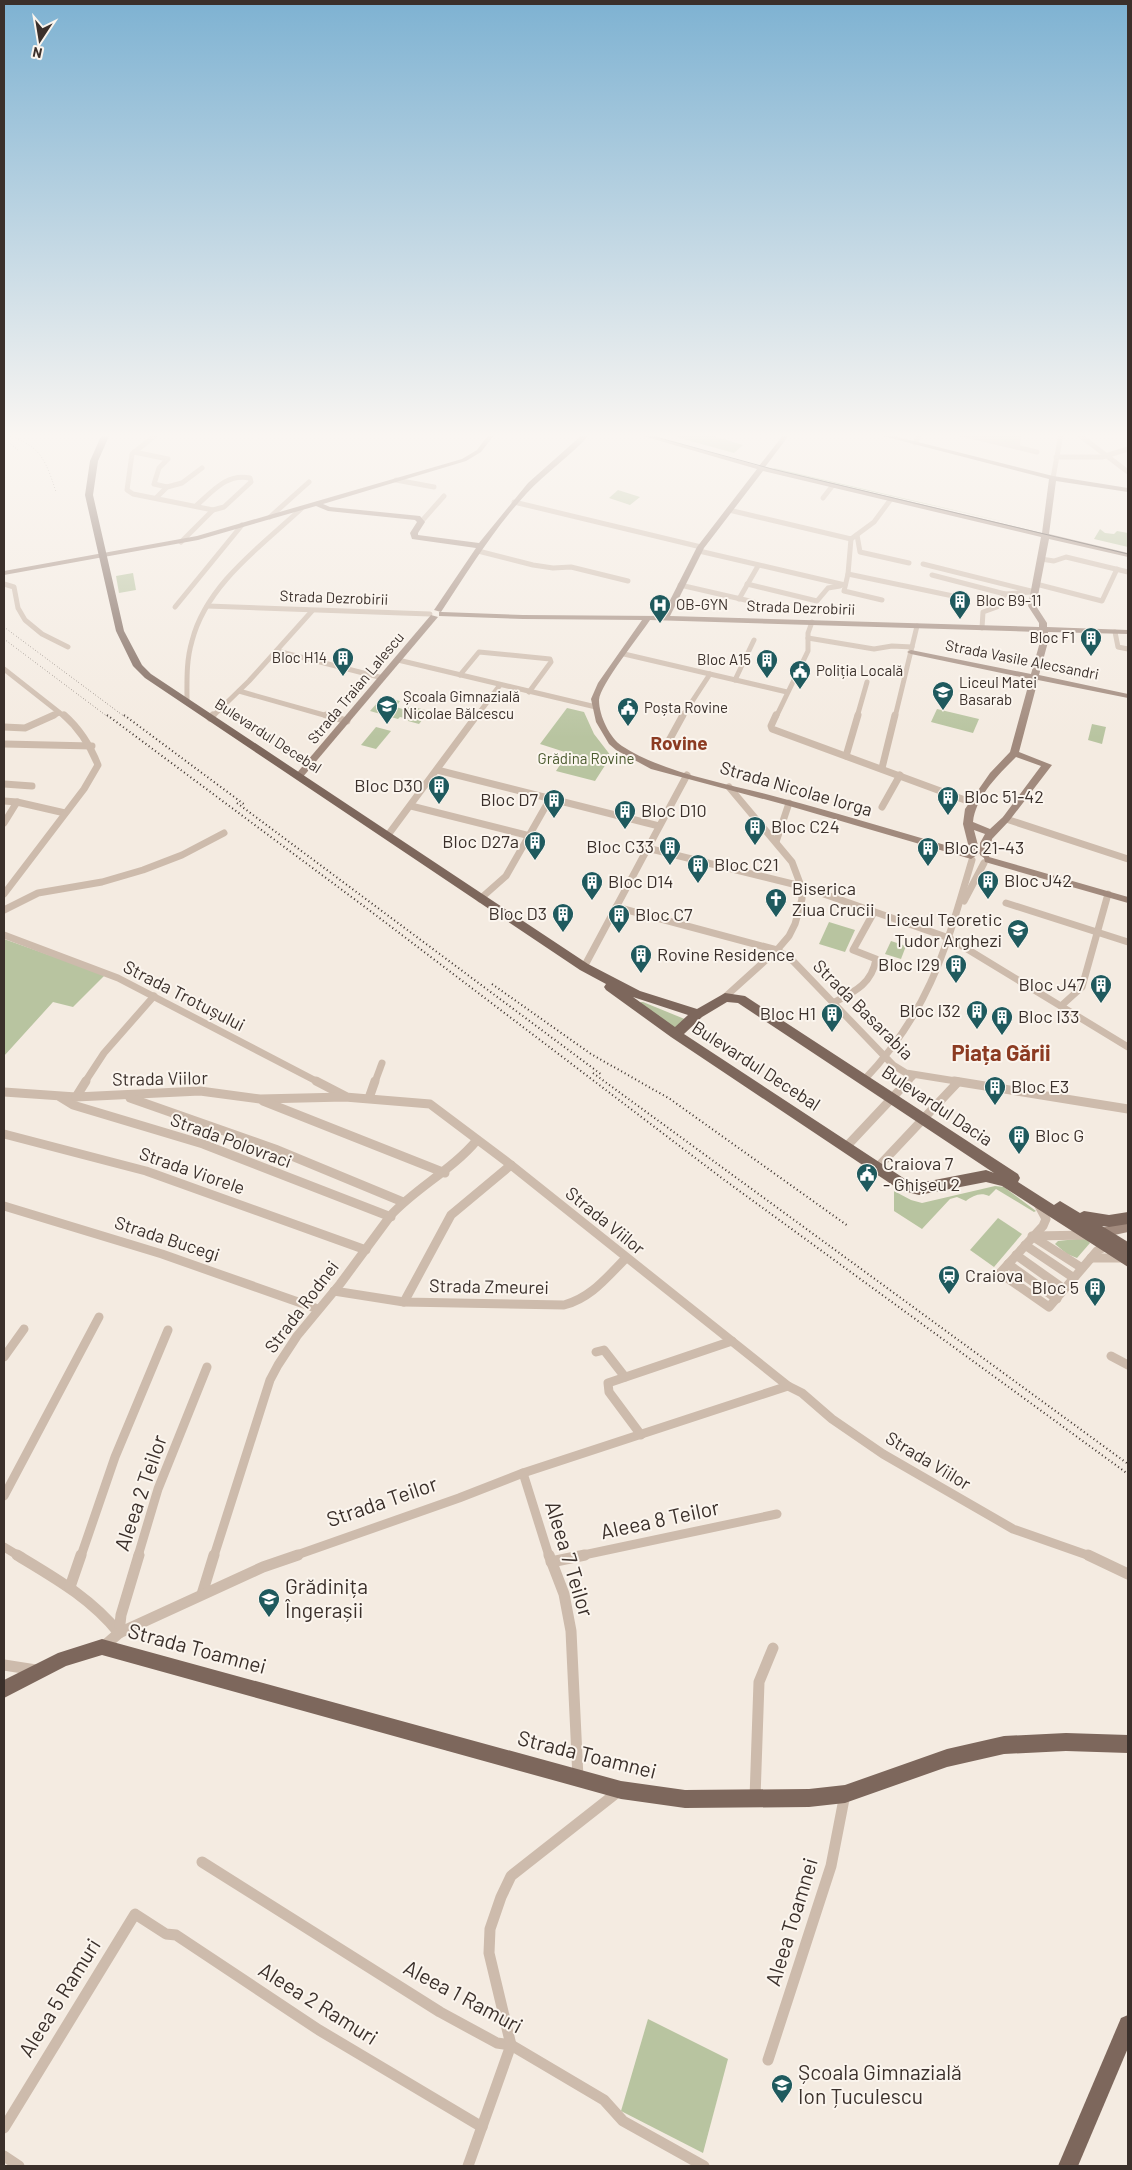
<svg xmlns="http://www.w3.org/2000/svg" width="1132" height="2170" font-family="Barlow,sans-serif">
  <rect width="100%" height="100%" fill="#f4ebe1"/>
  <g fill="#b8c4a0">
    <polygon points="679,434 707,434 743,445 734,453 676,437"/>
    <polygon points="961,434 1019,434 1017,447"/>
    <polygon points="774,468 1031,528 773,469"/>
    <polygon points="618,490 640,497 630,505 609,498"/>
    <polygon points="1100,529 1105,533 1114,534 1117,531 1128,533 1128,547 1094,539"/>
    <polygon points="133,573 136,590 119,593 116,576"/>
    <polygon points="387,698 400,701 396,707 406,710 410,706 429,711 419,724 408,721 409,719 400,717 398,719 370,711 378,702 383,703"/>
    <polygon points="567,708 584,712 594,734 611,756 595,781 556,771 568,753 540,744"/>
    <polygon points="937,709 979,719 973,733 931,722"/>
    <polygon points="1092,724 1106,727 1102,744 1088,740"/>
    <polygon points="376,727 391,731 376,749 361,745"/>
    <polygon points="829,922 855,930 845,952 819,944"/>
    <polygon points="4,939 105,975 73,1007 53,1002 4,1056"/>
    <polygon points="891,941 906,946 901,959 885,954"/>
    <polygon points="641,1002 643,1002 687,1020 675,1030 639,1004"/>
    <path d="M995,1186l9,1 32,24 -2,1 -38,-23 -7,7c-9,-4 -16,0 -23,5l-9,-4 -7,2 -28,30 -28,-18v-20l17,9 11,3z"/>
    <polygon points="998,1218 1022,1234 994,1267 970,1250"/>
    <polygon points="1086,1238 1090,1243 1077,1258 1067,1254 1055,1244 1058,1241"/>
    <polygon points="648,2019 728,2059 703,2153 621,2111"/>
  </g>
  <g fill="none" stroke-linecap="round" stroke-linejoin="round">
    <g stroke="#cdbbac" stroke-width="5">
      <polyline points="157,434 132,454 127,490 133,494 213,510 181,542"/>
      <polyline points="961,434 1037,452"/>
      <polyline points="1078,434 1128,472"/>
      <polyline points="915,443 920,434"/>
      <polyline points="1017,447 1019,434"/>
      <polyline points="134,452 168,459 159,468 154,484 167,487"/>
      <polyline points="1056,457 1102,457 1128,449"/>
      <polyline points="1053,478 1061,434"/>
      <polyline points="396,480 434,487"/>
      <polyline points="156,498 167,487 182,483 202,468"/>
      <polyline points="823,498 833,485"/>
      <polyline points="514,502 701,547"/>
      <path d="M197,505c16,-14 30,-32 53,-27l1,4 -27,25 -11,3"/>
      <polyline points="729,510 851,539 874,522 891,499"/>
      <polyline points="270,517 309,482"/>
      <polyline points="421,522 444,496"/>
      <polyline points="857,535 860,552 909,563"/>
      <polyline points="851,539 848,574 844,591 882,600"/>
      <polyline points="478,551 533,565 553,568 571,567 628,581"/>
      <polyline points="699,551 845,585"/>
      <polyline points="1041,559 1054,561 1066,557 1128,572"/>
      <polyline points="923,564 1035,592"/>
      <polyline points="848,574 953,596"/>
      <polyline points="932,575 1005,594 1030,592"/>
      <polyline points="4,584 14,587 18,608 25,620 42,634 68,647"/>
      <polyline points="747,584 817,601 828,588 840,586"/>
      <polyline points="1036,584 1102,601 1117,569"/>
      <polyline points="680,585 754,602"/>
      <polyline points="739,599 758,566"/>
      <polyline points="207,606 430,614"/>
      <polyline points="175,607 242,525"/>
      <polyline points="982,628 983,612 997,607 1005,594"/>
      <polyline points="1115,632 1118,647 1128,649"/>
      <polyline points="808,638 874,649 892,646 912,647"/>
      <polyline points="277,651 383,678"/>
      <polyline points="624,654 787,692"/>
      <polyline points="398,660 596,707"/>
      <polyline points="4,669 65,717"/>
      <polyline points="460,675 479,652 550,659 551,662 529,692"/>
      <polyline points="735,680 754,640"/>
      <polyline points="239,691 331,717"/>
      <path d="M187,702c0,-21 -1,-41 5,-61 14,-56 69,-95 109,-132"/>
      <polyline points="51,717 59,713"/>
      <polyline points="212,717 249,681 312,611"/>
      <polyline points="476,717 500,685"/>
      <polyline points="682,717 710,674"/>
      <polyline points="776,717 808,651 808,633 812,622"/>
      <polyline points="857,717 867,682"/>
      <polyline points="895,717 917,626"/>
    </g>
    <g stroke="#cdbbac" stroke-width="7">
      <polyline points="326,715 347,721"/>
      <polyline points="776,715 771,726 772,729 973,803"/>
      <polyline points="210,718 213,715"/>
      <polyline points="4,727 25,728 54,715"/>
      <polyline points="4,744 92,746"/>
      <polyline points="666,746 683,715"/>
      <polyline points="846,756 858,715"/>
      <polyline points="882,768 895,715"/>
      <polyline points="437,770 659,826"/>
      <polyline points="4,784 32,786"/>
      <polyline points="4,801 17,802"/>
      <polyline points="411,806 530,836"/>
      <polyline points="882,807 900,775"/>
      <polyline points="1006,819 1128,859"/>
      <polyline points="4,823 17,802 65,813"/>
      <polyline points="388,835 477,715"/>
      <polyline points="776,842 789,803"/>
      <polyline points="647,848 801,886 949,938 1128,1047"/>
      <path d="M4,894l80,-105 14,-24c-8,-20 -18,-36 -34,-50"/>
      <polyline points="480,899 506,876 551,797"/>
      <polyline points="964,901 984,863"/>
      <polyline points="1006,903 1128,942"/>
      <polyline points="616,907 777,950 793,961 893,1065 906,1073 962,1082"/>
      <polyline points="4,910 38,893 102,882 143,870 182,855 224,833"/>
      <polyline points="4,935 118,978 318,1082"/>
      <polyline points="584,967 687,775"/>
      <polyline points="725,997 777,950 789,936 795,924 802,899 801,886 792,862 729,787"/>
      <path d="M833,1003c21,-11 39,-19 43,-44l-23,-9 21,-38"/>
      <polyline points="1061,1006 1082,987 1108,894"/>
      <path d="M864,1080c66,-69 82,-132 108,-220"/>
      <polyline points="85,1082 104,1053 154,996"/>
      <polyline points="375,1082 382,1063"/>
      <polyline points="907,1082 913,1076"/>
    </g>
    <g stroke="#cdbbac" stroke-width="9">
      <polyline points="316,1081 345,1096"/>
      <polyline points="954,1081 1128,1109"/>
      <polyline points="4,1092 76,1097 200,1091 260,1099 345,1097 430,1104 511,1165 788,1386 802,1393 832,1419 883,1454 1013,1529 1090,1556"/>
      <polyline points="60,1097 73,1105 203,1144 391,1217"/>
      <polyline points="76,1097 86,1081"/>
      <polyline points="130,1098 275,1149 403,1202"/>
      <polyline points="369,1098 375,1081"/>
      <polyline points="263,1101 445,1173"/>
      <polyline points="4,1134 146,1171 366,1250"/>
      <polyline points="846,1147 908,1081"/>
      <polyline points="877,1168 958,1082"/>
      <polyline points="1038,1204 1046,1219 1043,1226 1000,1273 1049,1307 1097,1251 1106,1246"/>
      <polyline points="4,1206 162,1254 318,1309"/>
      <polyline points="1032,1236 1082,1268"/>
      <polyline points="1034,1236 1089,1235"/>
      <polyline points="1025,1245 1074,1278"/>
      <polyline points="1016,1255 1064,1289"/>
      <polyline points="1091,1258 1122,1258"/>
      <polyline points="1008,1264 1057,1299"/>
      <path d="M334,1291l70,11 160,3c27,-7 43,-28 62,-47"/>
      <polyline points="404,1302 451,1215 511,1165"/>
      <polyline points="596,1352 604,1350 625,1377"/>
      <polyline points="1111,1356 1128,1365"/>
      <polyline points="4,1357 24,1329"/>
      <polyline points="641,1435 609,1392 608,1383 732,1341"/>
      <polyline points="523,1473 549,1556"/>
      <polyline points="4,1496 99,1317"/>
      <polyline points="4,1547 19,1556"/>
      <polyline points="81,1556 115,1457 168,1330"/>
      <polyline points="138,1556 158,1489 207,1367"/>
      <path d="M214,1556l56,-176 8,-15 19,-29 43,-52 51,-69c26,-28 61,-45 86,-75"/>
      <polyline points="294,1556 459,1498 523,1473 788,1386"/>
      <polyline points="579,1556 777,1514"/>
    </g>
    <g stroke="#cdbbac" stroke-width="11">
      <path d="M17,1555c38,23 74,43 102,78"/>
      <polyline points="549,1555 564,1594 571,1631 578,1778"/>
      <polyline points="1088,1555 1128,1574"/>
      <polyline points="551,1562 585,1555"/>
      <polyline points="70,1587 81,1555"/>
      <polyline points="202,1594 214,1555"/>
      <polyline points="119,1633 121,1615 139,1555"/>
      <polyline points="103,1647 119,1633 263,1567 298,1555"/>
      <polyline points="4,1665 36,1670"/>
      <polyline points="755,1798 759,1682 773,1648"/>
      <polyline points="202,1862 440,2012 497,2043 511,2045 604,2100 623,2121 704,2166"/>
      <polyline points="768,2060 831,1866 845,1794"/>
      <polyline points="4,2128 135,1914 166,1934 176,1935 319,2030 482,2127"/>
      <polyline points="4,2156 19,2166"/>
      <polyline points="468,2166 511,2045 489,1953 490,1929 501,1897 511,1876 619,1791"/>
    </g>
    <g fill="#a18a7d" fill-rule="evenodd">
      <path d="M489,434h6l-14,18 -15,9 -143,43 7,3 90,9 5,6 -7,11v2l61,8 49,-60 55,-49h7c-19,22 -44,38 -64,60 -33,36 -58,77 -85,118l-7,-2 42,-62 -64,-9 -2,-6 7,-11 -2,-2 -87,-9 -12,-5 -118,34 -194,35v-4l193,-35 265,-77 15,-9z"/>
      <path d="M636,434h10l113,32 25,-32h6l-25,33 277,66 7,-54 -174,-45h11l167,42 75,12v4l-72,-11 -7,53 79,19v4l-79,-18 -13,67 11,17v4l81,3v4l-80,-2v10l-9,33 89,19v4l-90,-18 -19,72 33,13 -43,56 -17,18 -3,18 139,40v6l-143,-41 -1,-4 -4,-3v-12l5,-9 -11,-4 6,23 -9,6 -185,-54 -135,-36 -35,-19 -7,-6 -13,-22 -5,-23 7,-16 44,-63 -119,-1 -84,-3v-4h3l81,3 139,1 35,-69 60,-78zM763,471l278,66 -13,69 11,17v4l-369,-11 34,-68zM650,620l389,12 1,10 -9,32 -120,-24 -4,2 4,2 119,25 -20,73 -20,21 -25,36 -2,15 7,28c-64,-18 -128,-38 -193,-55 -48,-13 -114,-24 -155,-51 -12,-8 -23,-30 -23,-46 1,-15 41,-65 51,-80zM1016,757l25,9 -38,51 -13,12 -17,-7c3,-26 25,-47 43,-65z"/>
      <polygon points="431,615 438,617 302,778 296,778 296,774"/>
      <polygon points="1128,1222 1128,1232 1096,1239 1092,1238 1090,1234 1092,1230 1096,1229"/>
    </g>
    <g fill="#7d675c" fill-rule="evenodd">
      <path d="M102,434h8l-12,27 -5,34 31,136 18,34 9,9 437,290 52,27 57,18 28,-16 20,3 273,178 2,4 -2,4 36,23 6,-4 20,12 4,-2 25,4 19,-3v12l-19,3 -7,-1 26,16v25l-126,-81 -16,-4 -67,13 -19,-5 -229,-153 -65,-47 -2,-3 2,-3 -26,-14 -435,-292 -12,-12 -17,-35 -31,-136 5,-34zM633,997l55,18 -13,12zM727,1002l11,1 256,170 -8,-3 -67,13 -11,-2 -224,-147 18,-17z"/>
      <polygon points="102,1639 621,1781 685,1790 809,1789 845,1785 947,1749 1004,1736 1066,1733 1128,1735 1128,1753 1066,1751 1004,1754 947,1767 845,1803 809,1807 685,1808 621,1799 102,1655 66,1666 4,1698 4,1680 58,1653"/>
      <polygon points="1128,2015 1128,2048 1078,2166 1058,2166 1121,2018"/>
    </g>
    <polyline stroke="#3b302b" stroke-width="1" points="645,434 772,469 1128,554"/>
    <g stroke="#3b302b" stroke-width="1" stroke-dasharray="0.5 2.5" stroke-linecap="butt">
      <path d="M4,434c36,11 41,24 52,58"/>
      <polyline points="4,438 19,451"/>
      <polyline points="4,475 5,478"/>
      <polyline points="4,627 125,717"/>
      <polyline points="4,639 108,717"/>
    </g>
    <g stroke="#3b302b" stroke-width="2" stroke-dasharray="1 3" stroke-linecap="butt">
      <polyline points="107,715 369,910 723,1179 1128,1474"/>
      <polyline points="124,715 245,805"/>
      <polyline points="237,803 602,1075"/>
      <polyline points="492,984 591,1054 670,1099 848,1226"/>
      <polyline points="593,1073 1128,1464"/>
    </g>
  </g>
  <linearGradient id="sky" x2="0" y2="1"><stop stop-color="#7eb2d2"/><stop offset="0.59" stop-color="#faf6f2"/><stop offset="1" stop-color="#faf6f2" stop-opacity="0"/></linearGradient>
  <rect width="1132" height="738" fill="url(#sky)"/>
  <defs>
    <g id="building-pin" transform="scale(1.125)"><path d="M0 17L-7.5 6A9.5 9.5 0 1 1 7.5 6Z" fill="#1f5a5e" stroke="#fbf5ee"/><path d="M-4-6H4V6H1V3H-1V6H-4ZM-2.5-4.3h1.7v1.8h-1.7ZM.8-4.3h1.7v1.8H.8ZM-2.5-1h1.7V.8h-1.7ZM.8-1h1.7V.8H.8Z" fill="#fff"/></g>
    <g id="hospital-pin" transform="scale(1.125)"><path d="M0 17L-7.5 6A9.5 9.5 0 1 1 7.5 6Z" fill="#1f5a5e" stroke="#fbf5ee"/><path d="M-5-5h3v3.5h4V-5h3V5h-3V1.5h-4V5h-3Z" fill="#fff"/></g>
    <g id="civic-pin" transform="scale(1.125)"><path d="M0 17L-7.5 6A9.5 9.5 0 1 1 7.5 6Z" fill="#1f5a5e" stroke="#fbf5ee"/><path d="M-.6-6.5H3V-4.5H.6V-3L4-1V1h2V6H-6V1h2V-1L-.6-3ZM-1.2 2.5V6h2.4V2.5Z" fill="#fff"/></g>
    <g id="school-pin" transform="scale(1.125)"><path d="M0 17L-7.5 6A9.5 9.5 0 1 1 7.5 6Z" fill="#1f5a5e" stroke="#fbf5ee"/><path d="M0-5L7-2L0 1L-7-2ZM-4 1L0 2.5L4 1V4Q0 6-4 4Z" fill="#fff"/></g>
    <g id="church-pin" transform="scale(1.125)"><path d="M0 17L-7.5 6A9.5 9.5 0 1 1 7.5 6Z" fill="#1f5a5e" stroke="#fbf5ee"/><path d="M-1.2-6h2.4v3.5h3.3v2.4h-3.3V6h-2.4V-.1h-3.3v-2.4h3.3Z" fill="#fff"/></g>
    <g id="station-pin" transform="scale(1.125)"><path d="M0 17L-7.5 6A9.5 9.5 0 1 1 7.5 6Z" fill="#1f5a5e" stroke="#fbf5ee"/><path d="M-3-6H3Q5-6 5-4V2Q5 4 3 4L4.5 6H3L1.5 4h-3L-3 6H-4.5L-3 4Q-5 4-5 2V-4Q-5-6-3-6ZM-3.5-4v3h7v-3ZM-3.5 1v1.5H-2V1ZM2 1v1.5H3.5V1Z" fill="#fff"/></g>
  </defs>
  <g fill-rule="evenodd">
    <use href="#building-pin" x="960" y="601"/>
    <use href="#hospital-pin" x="660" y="605"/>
    <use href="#building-pin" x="1091" y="638"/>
    <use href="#building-pin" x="343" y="658"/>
    <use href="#building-pin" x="767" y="660"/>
    <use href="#civic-pin" x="800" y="671"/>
    <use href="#school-pin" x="943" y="692"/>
    <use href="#school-pin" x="387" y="706"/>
    <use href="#civic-pin" x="628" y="708"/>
    <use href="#building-pin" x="439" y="786"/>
    <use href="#building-pin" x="948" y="797"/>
    <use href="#building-pin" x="554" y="800"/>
    <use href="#building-pin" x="625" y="811"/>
    <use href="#building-pin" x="755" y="827"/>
    <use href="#building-pin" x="535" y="842"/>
    <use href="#building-pin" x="670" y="847"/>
    <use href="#building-pin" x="928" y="848"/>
    <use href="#building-pin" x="698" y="865"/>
    <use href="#building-pin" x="988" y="881"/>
    <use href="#building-pin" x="592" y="882"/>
    <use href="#church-pin" x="776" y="899"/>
    <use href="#building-pin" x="563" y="914"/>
    <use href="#building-pin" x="619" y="915"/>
    <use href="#school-pin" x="1018" y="930"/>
    <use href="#building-pin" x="641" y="955"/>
    <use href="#building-pin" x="956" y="965"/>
    <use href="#building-pin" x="1101" y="985"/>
    <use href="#building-pin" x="977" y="1011"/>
    <use href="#building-pin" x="832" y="1014"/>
    <use href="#building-pin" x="1002" y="1017"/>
    <use href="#building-pin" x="995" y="1087"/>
    <use href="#building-pin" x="1019" y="1136"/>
    <use href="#civic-pin" x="867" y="1174"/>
    <use href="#station-pin" x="949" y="1276"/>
    <use href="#building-pin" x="1095" y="1288"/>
    <use href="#school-pin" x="269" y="1599"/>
    <use href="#school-pin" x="782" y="2085"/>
  </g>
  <g text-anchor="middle" stroke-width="4" stroke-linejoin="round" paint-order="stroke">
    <g font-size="15" fill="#3b302b" stroke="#fbf5ee">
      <text transform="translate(334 598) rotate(2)" y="5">Strada Dezrobirii</text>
      <text transform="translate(801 608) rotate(2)" y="5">Strada Dezrobirii</text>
      <text transform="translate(1022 660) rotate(11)" y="5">Strada Vasile Alecsandri</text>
      <text transform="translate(356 688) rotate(-50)" y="5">Strada Traian Lalescu</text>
      <text transform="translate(268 736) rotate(33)" y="5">Bulevardul Decebal</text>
    </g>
    <g font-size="15" fill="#3b302b" stroke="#fbf5ee" text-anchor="start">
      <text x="976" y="606">Bloc B9-11</text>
      <text x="676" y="610">OB-GYN</text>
      <text x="1075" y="643" text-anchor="end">Bloc F1</text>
      <text x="327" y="663" text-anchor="end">Bloc H14</text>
      <text x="751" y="665" text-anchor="end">Bloc A15</text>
      <text x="816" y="676">Poliția Locală</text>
      <text x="959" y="688">Liceul Matei<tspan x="959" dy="17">Basarab</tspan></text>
      <text x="403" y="702">Școala Gimnazială<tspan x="403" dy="17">Nicolae Bălcescu</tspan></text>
      <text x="644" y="713">Poșta Rovine</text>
    </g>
    <g font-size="15" fill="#4a5a2e" stroke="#fbf5ee">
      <text x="586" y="764">Grădina Rovine</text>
    </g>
    <g font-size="18" fill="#3b302b" stroke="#fbf5ee" text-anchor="start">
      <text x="423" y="792" text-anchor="end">Bloc D30</text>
      <text x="964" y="803">Bloc 51-42</text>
      <text x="538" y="806" text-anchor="end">Bloc D7</text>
      <text x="641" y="817">Bloc D10</text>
      <text x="771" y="833">Bloc C24</text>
      <text x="519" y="848" text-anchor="end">Bloc D27a</text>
      <text x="654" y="853" text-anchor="end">Bloc C33</text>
      <text x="944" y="854">Bloc 21-43</text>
      <text x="714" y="871">Bloc C21</text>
      <text x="1004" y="887">Bloc J42</text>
      <text x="608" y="888">Bloc D14</text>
      <text x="792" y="895">Biserica<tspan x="792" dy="21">Ziua Crucii</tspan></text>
      <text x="547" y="920" text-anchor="end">Bloc D3</text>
      <text x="635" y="921">Bloc C7</text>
      <text x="1002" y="926" text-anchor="end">Liceul Teoretic<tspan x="1002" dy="21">Tudor Arghezi</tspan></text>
      <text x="657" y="961">Rovine Residence</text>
      <text x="940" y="971" text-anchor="end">Bloc I29</text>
      <text x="1085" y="991" text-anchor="end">Bloc J47</text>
      <text x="961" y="1017" text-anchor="end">Bloc I32</text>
      <text x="816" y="1020" text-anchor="end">Bloc H1</text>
      <text x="1018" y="1023">Bloc I33</text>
      <text x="1011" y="1093">Bloc E3</text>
      <text x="1035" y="1142">Bloc G</text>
      <text x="883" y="1170">Craiova 7<tspan x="883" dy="21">- Ghișeu 2</tspan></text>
      <text x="965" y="1282">Craiova</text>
      <text x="1079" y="1294" text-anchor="end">Bloc 5</text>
    </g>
    <g font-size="18" fill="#3b302b" stroke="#fbf5ee">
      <text transform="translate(796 789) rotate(16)" y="6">Strada Nicolae Iorga</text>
      <text transform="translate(184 996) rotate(27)" y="6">Strada Trotușului</text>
      <text transform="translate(863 1010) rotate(45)" y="6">Strada Basarabia</text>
      <text transform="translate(756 1066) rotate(33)" y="6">Bulevardul Decebal</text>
      <text transform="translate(160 1079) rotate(-1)" y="6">Strada Viilor</text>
      <text transform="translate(937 1106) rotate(34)" y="6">Bulevardul Dacia</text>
      <text transform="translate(231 1141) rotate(20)" y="6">Strada Polovraci</text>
      <text transform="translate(192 1171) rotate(19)" y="6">Strada Viorele</text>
      <text transform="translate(605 1221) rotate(39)" y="6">Strada Viilor</text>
      <text transform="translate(167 1239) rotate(18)" y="6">Strada Bucegi</text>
      <text transform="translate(489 1287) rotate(1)" y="6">Strada Zmeurei</text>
      <text transform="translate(302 1307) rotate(-53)" y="6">Strada Rodnei</text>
      <text transform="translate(928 1461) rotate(31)" y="6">Strada Viilor</text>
    </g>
    <g font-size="19" font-weight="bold" fill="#8c3b22" stroke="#fbf5ee">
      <text x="679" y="750">Rovine</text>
    </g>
    <g font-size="21" fill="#3b302b" stroke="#fbf5ee">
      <text transform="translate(141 1493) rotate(-71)" y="7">Aleea 2 Teilor</text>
      <text transform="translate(382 1502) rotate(-19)" y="7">Strada Teilor</text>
      <text transform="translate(660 1520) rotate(-12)" y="7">Aleea 8 Teilor</text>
      <text transform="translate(569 1559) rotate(73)" y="7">Aleea 7 Teilor</text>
      <text transform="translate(197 1649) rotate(15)" y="7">Strada Toamnei</text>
      <text transform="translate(587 1755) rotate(14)" y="7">Strada Toamnei</text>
      <text transform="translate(792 1922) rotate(-73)" y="7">Aleea Toamnei</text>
      <text transform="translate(463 1997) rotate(28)" y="7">Aleea 1 Ramuri</text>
      <text transform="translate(60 1998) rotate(-58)" y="7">Aleea 5 Ramuri</text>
      <text transform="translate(318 2004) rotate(32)" y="7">Aleea 2 Ramuri</text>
    </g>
    <g font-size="21" fill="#3b302b" stroke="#fbf5ee" text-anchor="start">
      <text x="285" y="1594">Grădinița<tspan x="285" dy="24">Îngerașii</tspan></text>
      <text x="798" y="2080">Școala Gimnazială<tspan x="798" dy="24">Ion Țuculescu</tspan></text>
    </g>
    <g font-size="22" font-weight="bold" fill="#8c3b22" stroke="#fbf5ee">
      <text x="1001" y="1061">Piața Gării</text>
    </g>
  </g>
  <rect width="1132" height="2170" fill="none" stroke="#3b302b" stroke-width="10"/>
  <g transform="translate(40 40) rotate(192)" stroke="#fbf5ee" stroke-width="4" paint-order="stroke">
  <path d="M0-4L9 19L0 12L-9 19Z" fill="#3b302b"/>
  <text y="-8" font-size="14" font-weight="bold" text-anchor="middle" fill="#3b302b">N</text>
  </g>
</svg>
